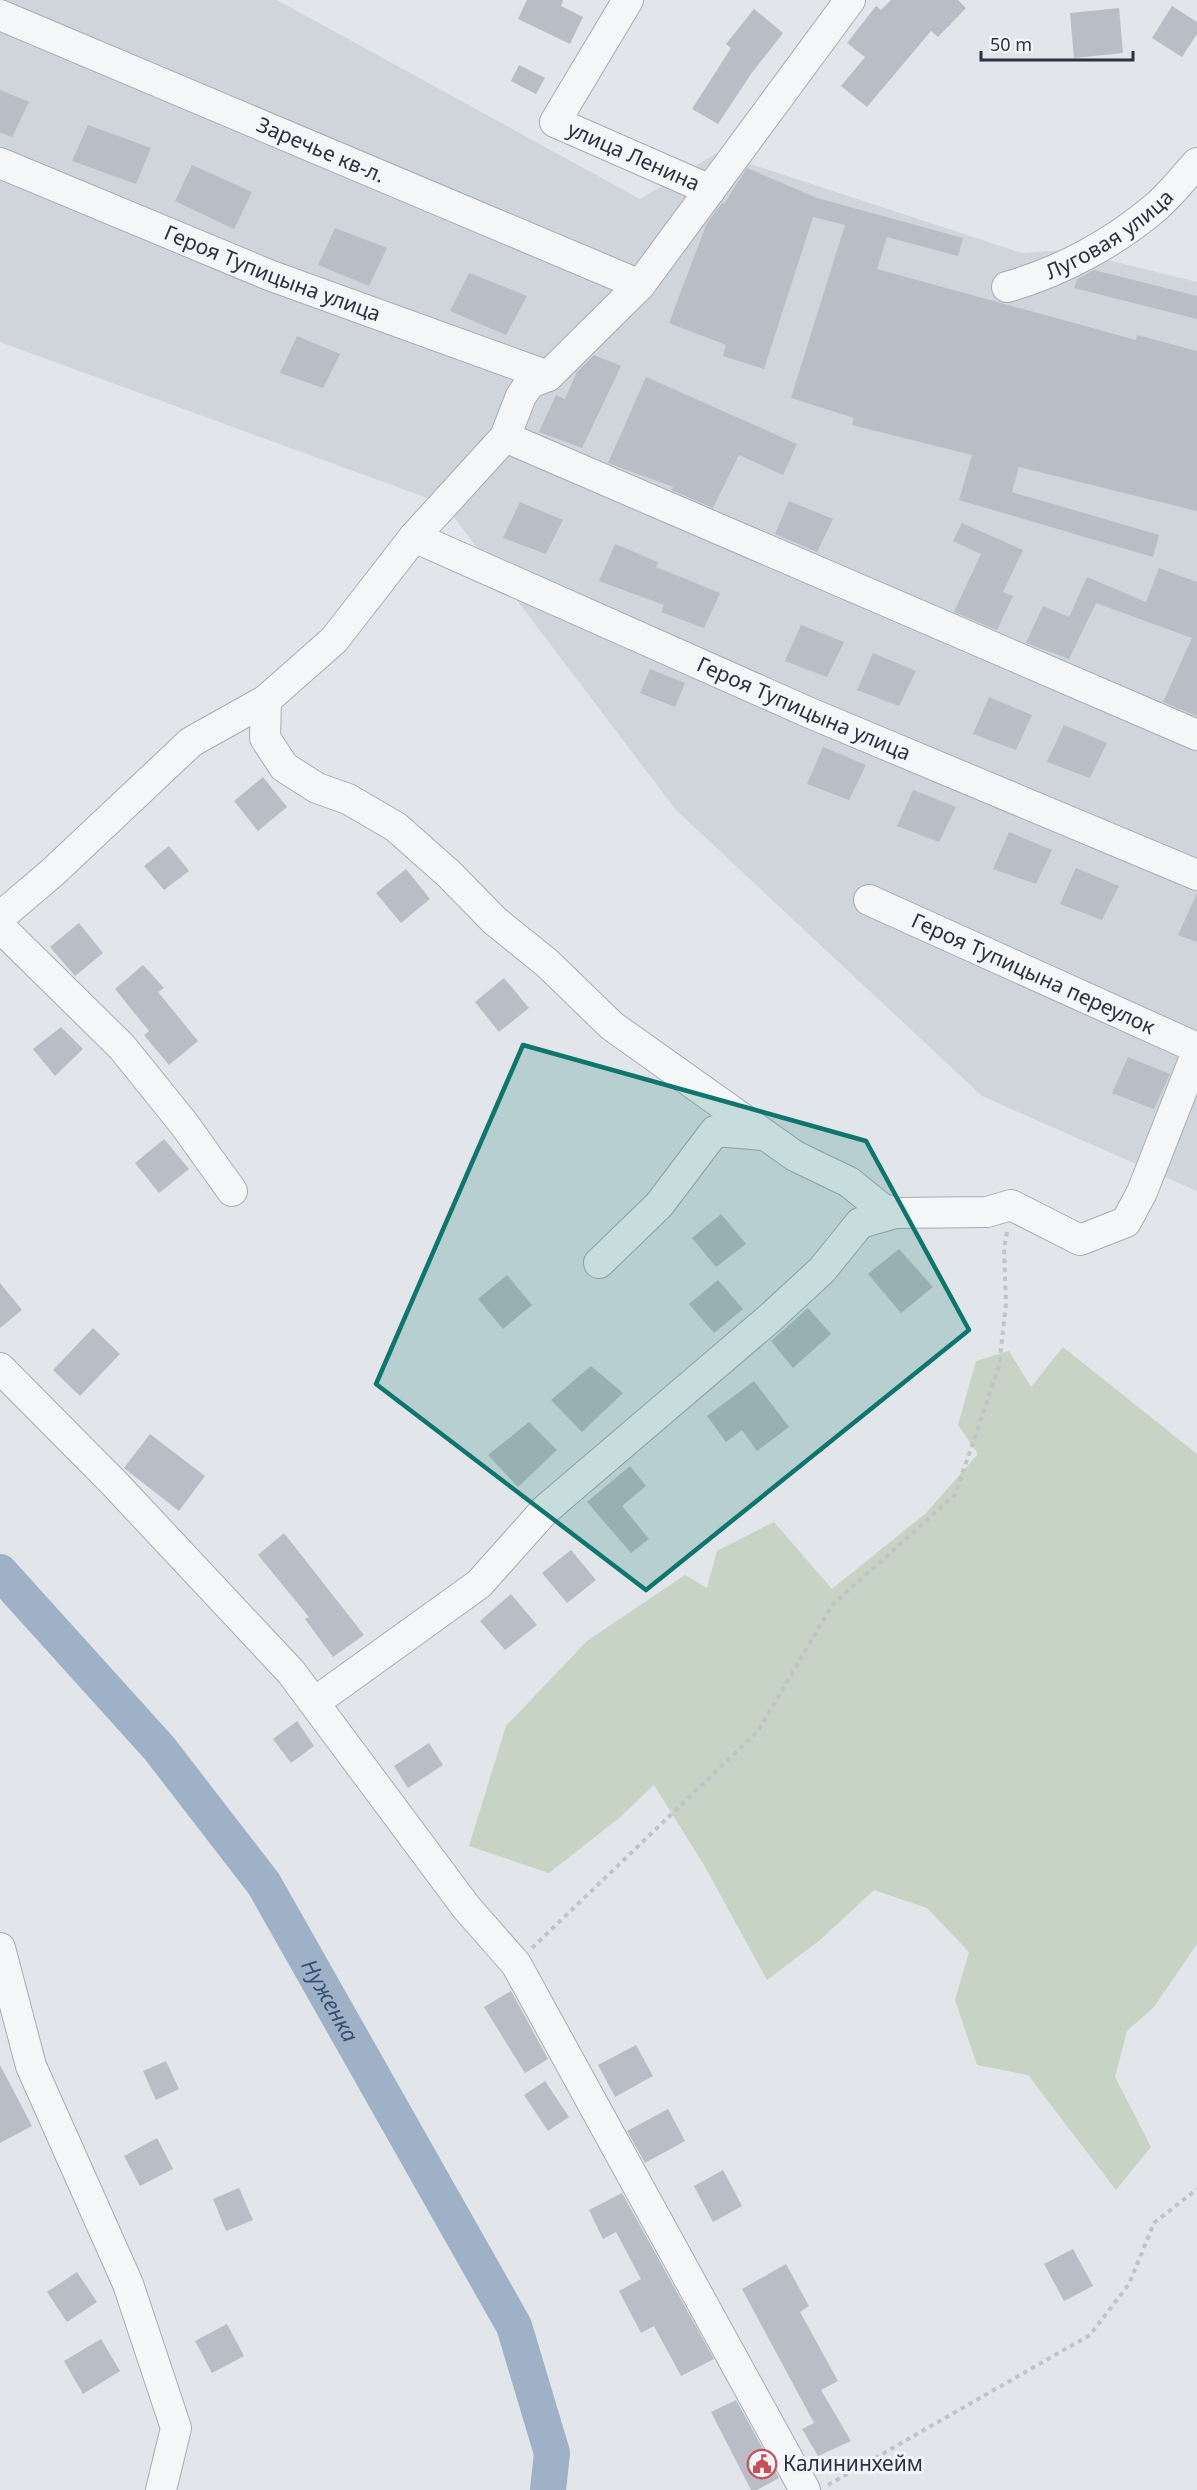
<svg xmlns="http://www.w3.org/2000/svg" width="1197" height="2490" font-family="'Noto Sans',sans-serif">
  <rect width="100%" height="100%" fill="#e2e5ea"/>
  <polygon fill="#d0d4db" points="0,0 277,0 640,199 717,153 1022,253 1067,250 1197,282 1197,1191 982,1096 676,810 444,504 0,342"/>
  <polygon fill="#c7d3c4" points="1063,1347 1197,1454 1197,1944 1154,2007 1127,2031 1115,2077 1151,2147 1116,2190 1028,2075 977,2065 955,2000 969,1952 927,1908 874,1890 820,1940 767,1980 704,1865 654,1785 618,1819 549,1873 469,1846 506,1726 587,1641 685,1575 707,1588 717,1551 774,1522 832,1589 926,1513 978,1454 958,1425 976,1361 1009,1351 1031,1387"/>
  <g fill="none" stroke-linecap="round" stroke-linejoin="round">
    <path stroke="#9fb1c7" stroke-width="36" id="s1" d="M0,1572l159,176 105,136 250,442 38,127 -4,37"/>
  </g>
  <g fill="#b9bec6">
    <polygon points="527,0 563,0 561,6 583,17 570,44 518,19"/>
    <polygon points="891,0 958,0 966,8 938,37 931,31 867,107 841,86 865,57 847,43 876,6 881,10"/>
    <polygon points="1172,6 1197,22 1197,34 1182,57 1152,38"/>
    <polygon points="1119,8 1123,53 1074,58 1070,13"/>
    <polygon points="754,9 783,33 751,74 718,124 692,109 731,48 726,44"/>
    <polygon points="519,65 545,78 536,94 511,81"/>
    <polygon points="0,90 29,102 12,137 0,132"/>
    <polygon points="88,125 151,148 136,184 72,161"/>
    <polygon points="192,165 252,192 234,229 175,201"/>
    <polygon points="747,168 817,198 963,238 958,256 887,237 877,269 1136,340 1137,335 1197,351 1197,511 1019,467 1012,492 1159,535 1153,557 959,500 972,455 852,425 854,418 791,398 845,225 813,217 764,369 723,356 726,345 669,323 707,223 722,203 724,204"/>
    <polygon points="335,228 387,248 369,286 318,265"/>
    <polygon points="1094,270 1197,296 1197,319 1074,288 1077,279"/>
    <polygon points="469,273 527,296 506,335 450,311"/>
    <polygon points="297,336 340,354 323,388 280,373"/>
    <polygon points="594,355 621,366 582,448 539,432 556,395 565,399 577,372"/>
    <polygon points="646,377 797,444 783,475 739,455 713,508 671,490 673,487 608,463"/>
    <polygon points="789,501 833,519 817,552 775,534"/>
    <polygon points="520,502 563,520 546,554 503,538"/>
    <polygon points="962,523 1023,550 1003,592 1013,596 997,630 954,612 981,554 953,541"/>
    <polygon points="615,544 658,562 656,567 720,593 704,628 661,612 664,605 599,581"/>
    <polygon points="1159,568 1197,582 1197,716 1163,702 1192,638 1096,603 1069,659 1026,643 1043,606 1069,617 1087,577 1146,602"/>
    <polygon points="801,625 844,642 827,677 785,661"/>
    <polygon points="873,653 916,671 899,706 857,690"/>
    <polygon points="650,669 685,683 675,707 640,693"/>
    <polygon points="989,697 1032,715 1016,750 973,734"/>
    <polygon points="1064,725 1107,743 1090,778 1047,762"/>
    <polygon points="823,747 866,765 849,800 807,784"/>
    <polygon points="263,777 287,807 258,831 234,801"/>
    <polygon points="913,790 956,807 939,842 897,826"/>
    <polygon points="1009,832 1052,850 1036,884 993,869"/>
    <polygon points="169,846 189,871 164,890 144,866"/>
    <polygon points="1076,868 1119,886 1102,920 1060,904"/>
    <polygon points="406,869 430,899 401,923 376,893"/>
    <polygon points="1197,893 1197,942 1178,935"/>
    <polygon points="79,923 103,953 75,976 50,947"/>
    <polygon points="143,965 164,988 158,992 198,1041 169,1065 144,1035 149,1031 115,989"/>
    <polygon points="504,978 529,1008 499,1032 475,1002"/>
    <polygon points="61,1027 83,1049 55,1076 33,1049"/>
    <polygon points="1128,1057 1170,1074 1154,1109 1112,1093"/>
    <polygon points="164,1139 189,1169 159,1193 135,1163"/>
    <polygon points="721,1214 746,1244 716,1267 692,1238"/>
    <polygon points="899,1249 933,1287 901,1313 868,1274"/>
    <polygon points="507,1275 532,1305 503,1329 478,1299"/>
    <polygon points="718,1280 743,1309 714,1333 689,1304"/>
    <polygon points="0,1283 22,1310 0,1328"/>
    <polygon points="808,1308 831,1334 793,1368 771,1341"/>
    <polygon points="93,1328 120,1354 80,1396 53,1370"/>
    <polygon points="591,1366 623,1393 582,1432 551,1400"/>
    <polygon points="754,1381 789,1427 757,1451 742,1430 726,1442 707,1416"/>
    <polygon points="529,1422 557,1450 518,1487 488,1455"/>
    <polygon points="150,1434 205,1476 179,1511 124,1468"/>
    <polygon points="630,1466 646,1486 622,1506 649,1539 631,1553 587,1502"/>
    <polygon points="284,1533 364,1635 333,1657 305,1619 309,1617 258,1555"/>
    <polygon points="571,1550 596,1580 567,1603 542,1573"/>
    <polygon points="511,1594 537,1625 505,1650 480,1621"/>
    <polygon points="297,1721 314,1746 291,1763 273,1739"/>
    <polygon points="429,1743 443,1765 408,1788 394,1766"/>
    <polygon points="511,1991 548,2059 525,2073 484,2007"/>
    <polygon points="636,2045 653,2076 615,2097 598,2065"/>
    <polygon points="166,2061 179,2089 156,2100 143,2071"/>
    <polygon points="0,2065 32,2126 0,2143"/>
    <polygon points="545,2081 569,2117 548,2131 524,2095"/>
    <polygon points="668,2109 685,2141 645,2163 627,2131"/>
    <polygon points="157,2138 173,2169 140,2186 124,2156"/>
    <polygon points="723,2170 742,2206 713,2222 694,2186"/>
    <polygon points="239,2188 253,2220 226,2231 213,2199"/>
    <polygon points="622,2193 714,2359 681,2376 654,2326 641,2333 619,2291 641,2279 616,2232 603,2239 589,2210"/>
    <polygon points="1073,2249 1093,2286 1064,2301 1044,2264"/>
    <polygon points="786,2264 809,2306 800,2312 838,2381 821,2390 851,2441 818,2456 802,2429 814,2423 742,2289"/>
    <polygon points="77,2272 97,2302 67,2322 47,2292"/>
    <polygon points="227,2324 244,2356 212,2373 195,2341"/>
    <polygon points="101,2339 120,2371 83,2394 64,2361"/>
    <polygon points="736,2400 779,2478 757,2490 751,2490 711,2412"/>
  </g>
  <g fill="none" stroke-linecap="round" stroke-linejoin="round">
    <g stroke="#a7acb4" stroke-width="32">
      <g id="minor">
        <path id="s2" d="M628,0l-73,122 155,68"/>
        <path id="s3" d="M0,15l640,270"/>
        <path id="s4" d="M0,163l269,112 279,101"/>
        <path id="s5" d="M1007,287c53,-15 107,-44 149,-80 15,-13 28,-30 41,-44"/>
        <polyline points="505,437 1197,735"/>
        <path id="s6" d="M414,537l396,176 387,162"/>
        <polyline points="266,700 265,738 284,767 317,788 348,799 396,827 449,874 495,921 547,963 612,1026 795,1156 849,1182 881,1208 895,1213 987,1212 1011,1205 1080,1240 1126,1222 1142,1192 1197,1052"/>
        <path id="s7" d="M869,900l328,148"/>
        <polyline points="0,917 53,872 191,742 266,700 334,640 414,537 505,437 521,396 530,383 548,376 640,285 850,0"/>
        <polyline points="0,927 122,1047 184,1124 232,1191"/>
        <polyline points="599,1263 659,1205 715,1131 764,1135"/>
        <polyline points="0,1368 114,1483 291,1672 466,1907 516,1964 805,2490"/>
        <polyline points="315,1702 479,1584 545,1510 770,1318 822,1270 860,1223 895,1213"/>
        <polyline points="0,1948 31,2066 128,2284 176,2428 161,2490"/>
      </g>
    </g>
    <g stroke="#c0c3c8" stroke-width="4" stroke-dasharray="4.5 4.5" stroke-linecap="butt">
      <polyline points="532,1948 758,1731 833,1604 955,1495 999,1366 1006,1304 1004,1248 1007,1232"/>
      <polyline points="828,2485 1090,2335 1129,2284 1154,2223 1197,2189"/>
    </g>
    <use href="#minor" stroke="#f5f6f8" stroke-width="30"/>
  </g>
  <path fill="#0f766e" fill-opacity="0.2" stroke="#0f766e" stroke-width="4.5" stroke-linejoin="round" d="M523,1045l343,96 103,189 -323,260 -270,-206z"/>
  <defs>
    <g id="civic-ring" transform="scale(1.5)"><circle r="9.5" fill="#f2f4f7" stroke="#c74f5c" stroke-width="1.5"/><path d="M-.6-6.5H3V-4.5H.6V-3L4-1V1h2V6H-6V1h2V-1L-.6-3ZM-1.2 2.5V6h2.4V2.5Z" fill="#c74f5c"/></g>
  </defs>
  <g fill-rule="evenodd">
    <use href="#civic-ring" x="762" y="2464"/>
  </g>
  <g text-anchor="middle" stroke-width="6" stroke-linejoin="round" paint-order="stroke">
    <g font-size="21" fill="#2b3241" stroke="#f2f4f7">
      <text dy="7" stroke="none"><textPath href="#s3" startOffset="348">Заречье кв-л.</textPath></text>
      <text dy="7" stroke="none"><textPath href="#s2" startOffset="228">улица Ленина</textPath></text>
      <text dy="7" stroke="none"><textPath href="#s5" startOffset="116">Луговая улица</textPath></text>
      <text dy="7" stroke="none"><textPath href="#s4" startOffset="294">Героя Тупицына улица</textPath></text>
      <text dy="7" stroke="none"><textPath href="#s6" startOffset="426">Героя Тупицына улица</textPath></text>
      <text dy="7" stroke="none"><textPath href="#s7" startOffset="180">Героя Тупицына переулок</textPath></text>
    </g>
    <g font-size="21" fill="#2b3241" stroke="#f2f4f7" text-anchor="start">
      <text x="783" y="2471">Калининхейм</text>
    </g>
    <g font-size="22" font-style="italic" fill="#374f72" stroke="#f2f4f7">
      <text dy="8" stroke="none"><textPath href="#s1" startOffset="543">Нуженка</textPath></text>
    </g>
  </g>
  <path d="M981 51v9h152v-9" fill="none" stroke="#2b3241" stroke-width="3"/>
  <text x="990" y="51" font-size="18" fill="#2b3241" stroke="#f2f4f7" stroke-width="4.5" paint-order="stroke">50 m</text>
</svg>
